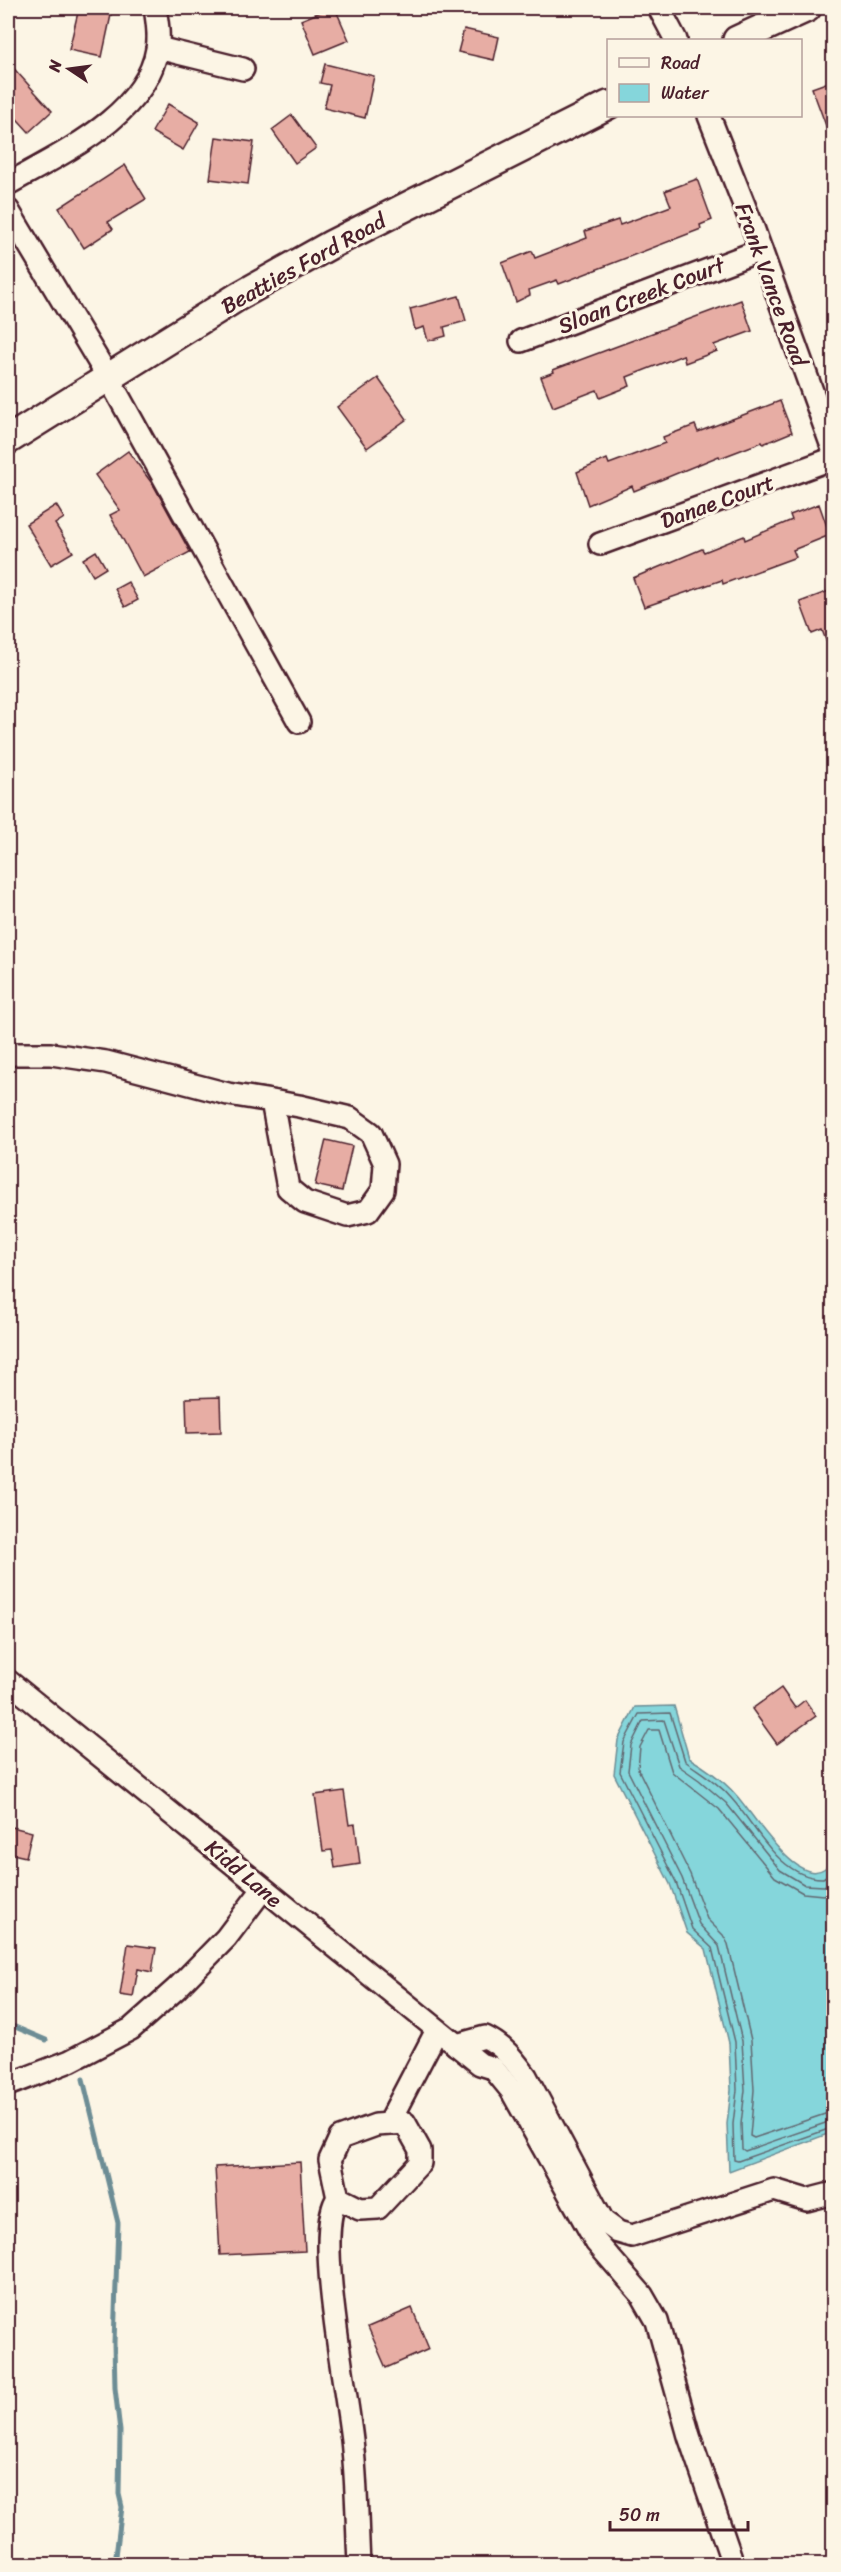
<svg xmlns="http://www.w3.org/2000/svg" width="841" height="2572" font-family="Sriracha,sans-serif">
  <rect width="100%" height="100%" fill="#fcf5e5"/>
  <filter id="ink" filterUnits="userSpaceOnUse"><feTurbulence type="fractalNoise" baseFrequency=".0167" numOctaves="2"/><feDisplacementMap in="SourceGraphic" scale="12" xChannelSelector="R" yChannelSelector="G"/><feConvolveMatrix kernelMatrix="1 2 1 2 8 2 1 2 1" color-interpolation-filters="sRGB"/></filter>
  <g filter="url(#ink)">
    <path fill="#85d6db" stroke="#6d8d95" stroke-width="1.5" d="M674,1706l15,52c17,10 34,22 47,37 18,19 71,111 97,63v274l-104,39 -2,-47 4,-34 -2,-47 -23,-94 -19,-16 -17,-49 -56,-110 4,-34 17,-33z"/>
    <g fill="none" stroke-linecap="round" stroke-linejoin="round">
      <g stroke="#626871" stroke-width="1.5">
        <path d="M834,1871l-11,7c-43,1 -66,-51 -91,-79 -13,-16 -31,-26 -47,-38l-15,-48 -31,1 -15,28 -4,30 56,110 16,47 20,19 23,94 2,48 -4,34 1,36 4,1 96,-34"/>
        <polyline points="834,1881 824,1886 805,1885 780,1870 726,1803 699,1780 679,1766 664,1720 643,1721 631,1745 628,1771 682,1878 699,1924 719,1946 742,2041 745,2090 741,2124 742,2149 745,2151 834,2120"/>
        <polyline points="834,1892 823,1895 803,1893 775,1877 719,1809 672,1772 659,1730 649,1730 640,1747 638,1769 690,1874 707,1919 723,1935 728,1944 751,2040 754,2090 750,2136 754,2138 834,2111"/>
      </g>
      <g stroke="#6d8d95" stroke-width="5">
        <polyline points="8,2024 46,2040"/>
        <polyline points="83,2079 118,2223 114,2343 115,2388 120,2431 119,2494 122,2507 115,2564"/>
      </g>
    </g>
    <g fill="#e7ada4" stroke="#4a1f2b" stroke-width="1.5">
      <polygon points="79,8 111,15 102,57 69,50"/>
      <polygon points="330,8 335,8 349,40 315,54 301,20"/>
      <polygon points="464,29 499,37 494,60 458,52"/>
      <polygon points="8,62 52,111 29,132 8,109"/>
      <polygon points="325,64 374,76 365,118 324,108 330,85 320,83"/>
      <polygon points="834,80 834,141 832,142 812,88"/>
      <polygon points="168,104 199,122 183,150 152,132"/>
      <polygon points="292,115 316,148 295,163 272,130"/>
      <polygon points="216,137 254,142 248,184 210,179"/>
      <polygon points="125,165 146,199 108,222 113,229 84,248 59,208"/>
      <polygon points="697,179 712,220 700,225 701,229 559,284 557,280 529,290 530,295 516,302 502,263 532,251 535,258 587,238 585,231 618,220 620,225 671,206 665,191"/>
      <polygon points="459,296 466,321 444,327 446,336 428,341 424,327 415,330 410,309"/>
      <polygon points="741,300 752,331 714,345 717,351 685,363 683,355 627,377 630,386 600,398 597,390 553,407 541,377 554,372 553,370"/>
      <polygon points="378,378 407,419 367,448 337,407"/>
      <polygon points="780,401 792,432 763,444 762,442 720,458 719,456 634,491 632,486 588,505 577,472 607,459 609,464 665,443 663,437 695,425 698,432"/>
      <polygon points="128,451 154,486 190,552 143,577 110,515 120,510 95,475"/>
      <polygon points="819,504 830,535 793,550 796,557 723,584 722,580 644,607 633,578 702,549 704,552 744,536 745,540 792,520 790,515"/>
      <polygon points="56,505 64,518 55,524 73,552 51,565 26,524"/>
      <polygon points="96,551 106,568 93,576 83,559"/>
      <polygon points="128,582 138,600 125,607 115,589"/>
      <polygon points="834,589 834,655 832,656 822,630 812,634 800,602"/>
      <polygon points="326,1140 352,1146 342,1191 315,1185"/>
      <polygon points="220,1397 221,1432 187,1433 186,1398"/>
      <polygon points="781,1688 795,1708 805,1700 816,1716 777,1744 752,1709"/>
      <polygon points="344,1791 349,1825 355,1824 360,1864 335,1868 332,1850 323,1851 315,1795"/>
      <polygon points="8,1826 32,1832 26,1857 8,1853"/>
      <polygon points="128,1944 156,1948 152,1972 138,1969 133,1997 120,1995"/>
      <polygon points="300,2162 305,2251 220,2255 215,2167"/>
      <polygon points="412,2308 429,2349 386,2368 368,2327"/>
    </g>
    <g fill="none" stroke-linecap="round" stroke-linejoin="round">
      <g stroke="#4a1f2b" stroke-width="26">
        <g id="minor">
          <polyline points="659,8 676,40"/>
          <polyline points="158,48 243,69"/>
          <polyline points="709,116 752,225 834,452"/>
          <path d="M8,184c52,-30 138,-68 149,-135 3,-14 0,-28 -2,-41"/>
          <polyline points="8,210 108,377 299,722"/>
          <polyline points="521,341 761,250"/>
          <polyline points="600,544 834,458"/>
          <polyline points="8,1054 51,1054 106,1062 228,1094 272,1101 299,1106 350,1118 371,1133 385,1164 383,1190 368,1211 347,1216 305,1202 288,1188 272,1101"/>
          <polyline points="8,1681 480,2064 493,2068 511,2090 596,2242 642,2295 657,2321 689,2436 733,2564"/>
          <path d="M456,2045l29,-8c19,9 29,23 41,39l77,145 15,11 14,4 142,-46 33,10 27,-7"/>
          <polyline points="8,2085 70,2061 131,2029 176,1989 226,1938 263,1889"/>
          <polyline points="388,2124 437,2030"/>
          <path d="M338,2198l22,11 18,-1 42,-45v-13l-15,-27 -29,2 -36,13 -10,22 8,38c-26,31 12,206 15,252 4,38 4,77 6,114"/>
        </g>
      </g>
      <g stroke="#4a1f2b" stroke-width="32">
        <g id="major">
          <polyline points="737,40 807,8"/>
          <polyline points="8,440 239,296 332,244 608,105"/>
        </g>
      </g>
      <use href="#minor" stroke="#fcf5e5" stroke-width="21"/>
      <use href="#major" stroke="#fcf5e5" stroke-width="27"/>
    </g>
  </g>
  <g text-anchor="middle" stroke-width="6" stroke-linejoin="round" paint-order="stroke">
    <g font-size="22" fill="#4a1f2b" stroke="#fcf5e5">
      <text transform="translate(303 263) rotate(-29)" y="8">Beatties Ford Road</text>
      <text transform="translate(772 284) rotate(70)" y="8">Frank Vance Road</text>
      <text transform="translate(641 295) rotate(-21)" y="8">Sloan Creek Court</text>
      <text transform="translate(717 501) rotate(-20)" y="8">Danae Court</text>
      <text transform="translate(244 1873) rotate(40)" y="8">Kidd Lane</text>
    </g>
  </g>
  <rect width="841" height="2572" fill="none" stroke="#fcf5e5" stroke-width="30"/>
  <rect x="15" y="15" width="811" height="2542" fill="none" stroke="#4a1f2b" stroke-width="2" filter="url(#ink)"/>
  <rect x="607" y="39" width="195" height="78" fill="#fcf5e5" stroke="#b59f9b" stroke-width="1.5"/>
  <rect x="619" y="58" width="30" height="9" fill="#fcf5e5" stroke="#b59f9b" stroke-width="1.5"/>
  <text x="661" y="69" font-size="18" fill="#4a1f2b">Road</text>
  <rect x="619" y="84" width="30" height="18" fill="#85d6db" stroke="#b59f9b" stroke-width="1.5"/>
  <text x="661" y="99" font-size="18" fill="#4a1f2b">Water</text>
  <g transform="translate(69 69) rotate(283)" stroke="#fcf5e5" stroke-width="4.5" paint-order="stroke">
  <path d="M0-4.5L10 22L0 15L-10 22Z" fill="#4a1f2b"/>
  <text y="-9" font-size="16" font-weight="bold" text-anchor="middle" fill="#4a1f2b">N</text>
  </g>
  <path d="M610 2521v9h138v-9" fill="none" stroke="#4a1f2b" stroke-width="3"/>
  <text x="619" y="2521" font-size="18" fill="#4a1f2b" stroke="#fcf5e5" stroke-width="4.5" paint-order="stroke">50 m</text>
</svg>
